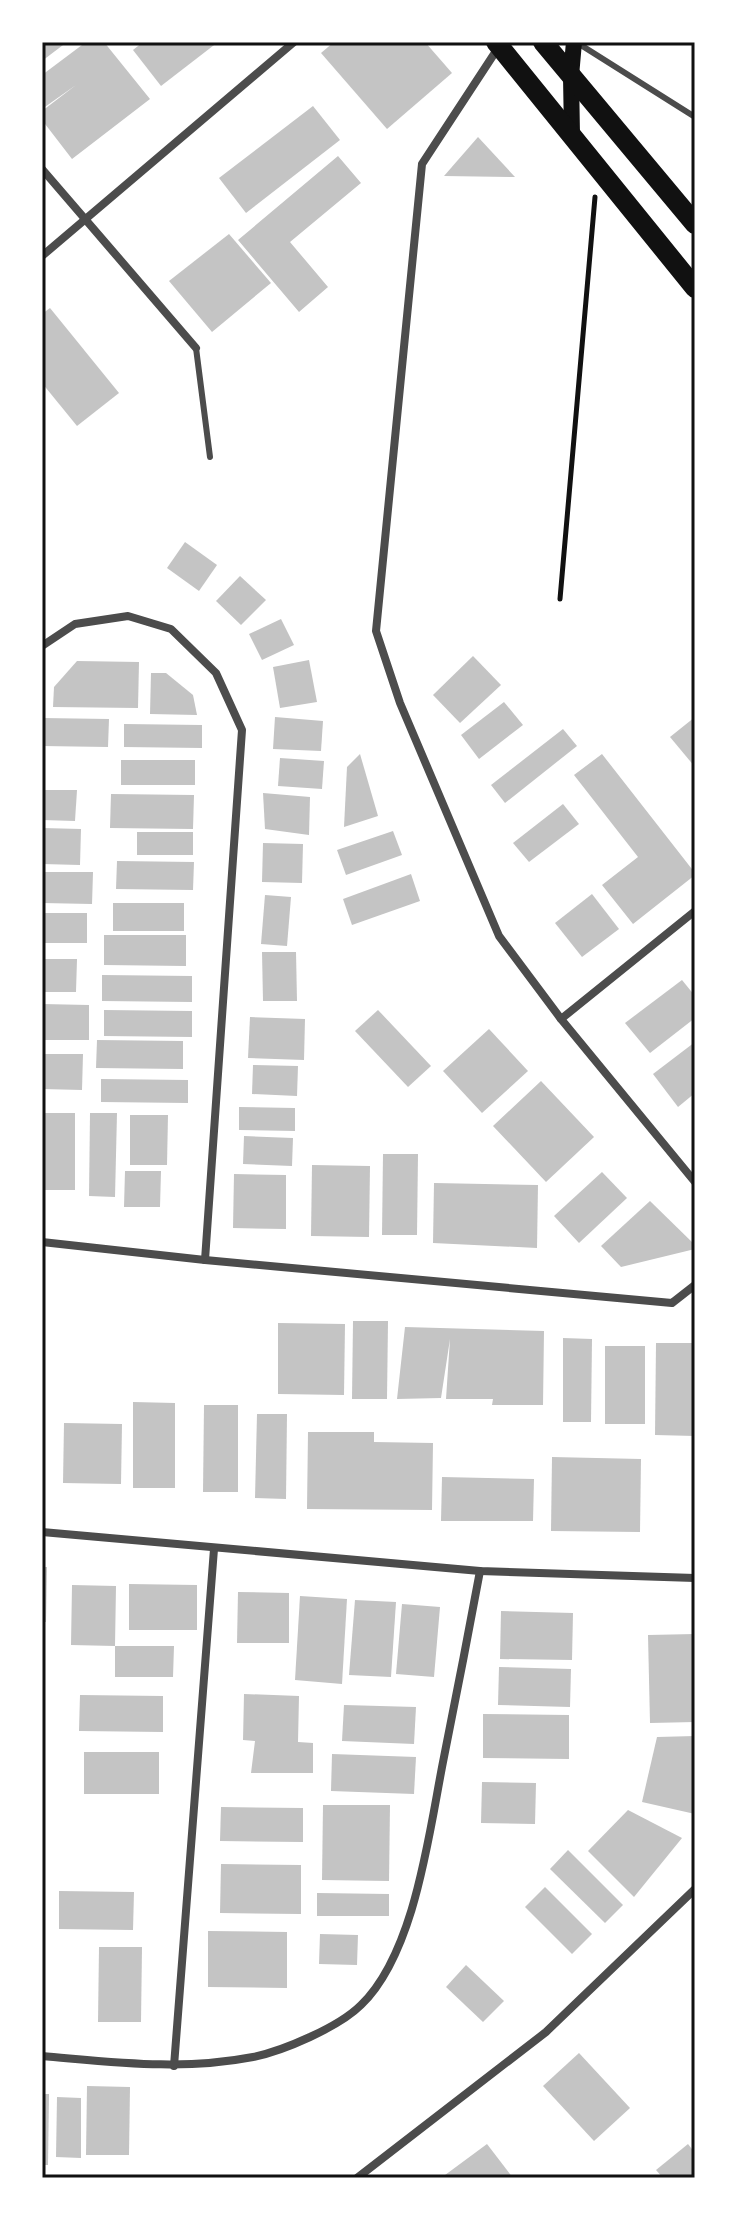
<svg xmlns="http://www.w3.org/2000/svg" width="737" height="2220" font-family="'PT Sans',sans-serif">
  <rect width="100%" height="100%" fill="#fff"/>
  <g fill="#c4c4c4">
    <polygon points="42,42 67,42 42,61"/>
    <polygon points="86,42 104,42 150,99 72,159 42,120 42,111 76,85 42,109 42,75"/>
    <polygon points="143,42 218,42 161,86 133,50"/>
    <polygon points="334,42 425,42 452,73 387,129 321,53"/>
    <polygon points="313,106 340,140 246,213 219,178"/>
    <polygon points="478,137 515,177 444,176"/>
    <polygon points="338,156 361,183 290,242 328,287 299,312 238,240"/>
    <polygon points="229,234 271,283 212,332 169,281"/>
    <polygon points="50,308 119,393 77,426 42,383 42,314"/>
    <polygon points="185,542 217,565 199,591 167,568"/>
    <polygon points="240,576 266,600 241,625 216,601"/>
    <polygon points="281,619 294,645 262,660 249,634"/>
    <polygon points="473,656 501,685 460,723 433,695"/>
    <polygon points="309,660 317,702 280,708 273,667"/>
    <polygon points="77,661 139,662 138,708 53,707 54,687"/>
    <polygon points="151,673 166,673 193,695 197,715 150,714"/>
    <polygon points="504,702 523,725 479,759 461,735"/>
    <polygon points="275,717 323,721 321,751 273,749"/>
    <polygon points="695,717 695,767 670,737"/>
    <polygon points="42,718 109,719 108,747 42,746"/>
    <polygon points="124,724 202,725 202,748 124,747"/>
    <polygon points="563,729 577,746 505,803 491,785"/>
    <polygon points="360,754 378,816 344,827 347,767"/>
    <polygon points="602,754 695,873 695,875 633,924 602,885 638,857 574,775"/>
    <polygon points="280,758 324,761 322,789 278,786"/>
    <rect x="121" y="760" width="74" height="25"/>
    <polygon points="42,790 77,790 75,821 42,820"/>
    <polygon points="263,793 310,797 309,835 265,829"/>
    <polygon points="111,794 194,795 193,829 110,828"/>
    <polygon points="563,804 579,824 529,862 513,843"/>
    <polygon points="42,828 81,829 80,865 42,864"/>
    <polygon points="393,831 402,855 346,875 337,850"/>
    <rect x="137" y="832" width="56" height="23"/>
    <polygon points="263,843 303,844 302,883 262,882"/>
    <polygon points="117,861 194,862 193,890 116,889"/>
    <polygon points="42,872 93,872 92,904 42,903"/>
    <polygon points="411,874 420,901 352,925 343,899"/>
    <polygon points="592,894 619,929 582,957 555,923"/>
    <polygon points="265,895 291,897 287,946 261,944"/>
    <rect x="113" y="903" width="71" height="28"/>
    <rect x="42" y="913" width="45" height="30"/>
    <polygon points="104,935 186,935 186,966 104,965"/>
    <polygon points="262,952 296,952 297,1001 263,1001"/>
    <polygon points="42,959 77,959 76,992 42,992"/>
    <polygon points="102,975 192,976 192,1002 102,1001"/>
    <polygon points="682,980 695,996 695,1018 650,1053 625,1023"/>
    <polygon points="42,1004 89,1005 89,1040 42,1040"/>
    <polygon points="104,1010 192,1011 192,1037 104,1036"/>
    <polygon points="378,1010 431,1066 408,1087 355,1031"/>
    <polygon points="250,1017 305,1019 304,1060 248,1058"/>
    <polygon points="489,1029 528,1071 482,1113 443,1071"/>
    <polygon points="97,1040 183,1041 183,1069 96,1068"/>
    <polygon points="695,1042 695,1093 678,1107 653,1074"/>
    <polygon points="42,1054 83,1054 82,1090 42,1089"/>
    <polygon points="253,1065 298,1066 297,1096 252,1094"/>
    <polygon points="101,1079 188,1080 188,1103 101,1102"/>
    <polygon points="541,1081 594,1137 546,1182 493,1126"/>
    <polygon points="239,1107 295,1108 295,1131 239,1130"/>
    <rect x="42" y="1113" width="33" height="77"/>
    <polygon points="90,1113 117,1113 115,1197 89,1196"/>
    <polygon points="130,1115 168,1115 167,1165 130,1165"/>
    <polygon points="244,1136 293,1138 292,1166 243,1164"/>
    <polygon points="383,1154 418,1154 417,1235 382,1235"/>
    <polygon points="312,1165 370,1166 369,1237 311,1236"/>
    <polygon points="125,1171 161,1171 160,1207 124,1207"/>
    <polygon points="602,1172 627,1198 579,1243 554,1216"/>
    <polygon points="234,1174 286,1175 286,1229 233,1228"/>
    <polygon points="434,1183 538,1185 537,1248 433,1243"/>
    <polygon points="650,1201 695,1245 695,1249 621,1267 601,1246"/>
    <polygon points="353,1321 388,1321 387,1399 352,1399"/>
    <polygon points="278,1323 345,1324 344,1395 278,1394"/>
    <polygon points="405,1327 544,1331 543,1405 492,1405 493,1399 446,1399 450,1339 441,1398 397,1399"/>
    <polygon points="563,1338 592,1339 591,1422 563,1422"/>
    <polygon points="656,1343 695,1343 695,1436 655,1435"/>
    <rect x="605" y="1346" width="40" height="78"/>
    <polygon points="133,1402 175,1403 175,1488 133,1488"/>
    <polygon points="204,1405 238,1405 238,1492 203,1492"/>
    <polygon points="257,1414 287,1414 286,1499 255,1498"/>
    <polygon points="64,1423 122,1424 121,1484 63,1483"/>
    <polygon points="308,1432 374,1432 374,1442 433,1443 432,1510 307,1509"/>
    <polygon points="552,1457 641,1459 640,1532 551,1531"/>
    <polygon points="442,1477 534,1479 533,1521 441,1521"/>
    <polygon points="42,1567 47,1567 46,1622 42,1622"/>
    <polygon points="129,1584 197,1585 197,1630 129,1630"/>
    <polygon points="72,1585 116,1586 115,1646 174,1646 173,1677 115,1677 115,1646 71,1645"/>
    <polygon points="238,1592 289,1593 289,1643 237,1643"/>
    <polygon points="300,1596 347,1599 342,1684 295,1680"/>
    <polygon points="355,1600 396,1602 391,1677 349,1675"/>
    <polygon points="402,1604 440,1607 434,1677 396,1674"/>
    <polygon points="501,1611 573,1613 572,1660 500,1659"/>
    <polygon points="695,1634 695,1722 650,1723 648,1635"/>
    <polygon points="499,1667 571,1669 570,1707 498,1705"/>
    <polygon points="244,1694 299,1696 298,1742 313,1743 313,1773 251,1773 255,1741 243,1740"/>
    <polygon points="80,1695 163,1696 163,1732 79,1731"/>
    <polygon points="344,1705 416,1707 414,1744 342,1741"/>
    <polygon points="483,1714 569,1715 569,1759 483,1758"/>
    <polygon points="695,1736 695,1814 642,1802 657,1737"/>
    <rect x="84" y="1752" width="75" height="42"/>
    <polygon points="332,1754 416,1757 414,1794 331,1791"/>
    <polygon points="482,1782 536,1783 535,1824 481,1823"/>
    <polygon points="323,1805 390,1805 389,1881 322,1880"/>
    <polygon points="221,1807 303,1808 303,1842 220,1841"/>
    <polygon points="628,1810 682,1838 634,1897 588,1851"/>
    <polygon points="568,1850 623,1905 605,1923 550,1869"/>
    <polygon points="221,1864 301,1865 301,1914 220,1913"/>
    <polygon points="545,1887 592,1934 572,1954 525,1907"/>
    <polygon points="59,1891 134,1892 133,1930 59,1929"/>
    <polygon points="317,1893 389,1894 389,1916 317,1916"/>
    <polygon points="208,1931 287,1932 287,1988 208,1987"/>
    <polygon points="320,1934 358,1935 357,1965 319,1964"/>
    <polygon points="99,1947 142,1947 141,2022 98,2022"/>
    <polygon points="466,1965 504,2001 483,2022 446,1987"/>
    <polygon points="579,2053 630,2108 594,2141 543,2086"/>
    <polygon points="87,2086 130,2087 129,2155 86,2155"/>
    <polygon points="42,2094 49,2094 48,2165 42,2165"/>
    <polygon points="57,2097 81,2098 81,2158 56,2157"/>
    <polygon points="487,2144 513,2178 441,2178"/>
    <polygon points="688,2144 695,2153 695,2178 663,2178 656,2170"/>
  </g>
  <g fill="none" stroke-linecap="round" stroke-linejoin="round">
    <polyline stroke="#111" stroke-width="5" points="560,599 595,197"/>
    <g stroke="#4c4c4c" stroke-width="6">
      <polyline points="576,42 695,117"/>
      <polyline points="196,348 210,457"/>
    </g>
    <g stroke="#4c4c4c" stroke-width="8">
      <polyline points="498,48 422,164 376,631 400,703 499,936 561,1019 695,1182"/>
      <polyline points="42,169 196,348"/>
      <polyline points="42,256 294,42"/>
      <polyline points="42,646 75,624 128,616 171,629 216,673 242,730 205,1260"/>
      <polyline points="561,1019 695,911"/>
      <polyline points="42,1242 205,1260 672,1303 695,1285"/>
      <polyline points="42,1532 480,1571 695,1578"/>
      <path d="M42,2056c72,6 139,15 211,1 30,-6 86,-30 108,-52 54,-52 68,-172 82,-243 13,-64 25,-127 37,-191"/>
      <polyline points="174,2066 214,1549"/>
      <polyline points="357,2178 546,2032 695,1889"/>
    </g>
    <polyline stroke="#111" stroke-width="16" points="572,135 571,76 574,42"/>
    <g stroke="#111" stroke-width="20">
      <polyline points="496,42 695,288"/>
      <polyline points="543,42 695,224"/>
    </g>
  </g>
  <rect width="737" height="2220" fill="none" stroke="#ffffff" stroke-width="88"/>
  <rect x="44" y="44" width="649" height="2132" fill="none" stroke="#111" stroke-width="3"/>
</svg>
